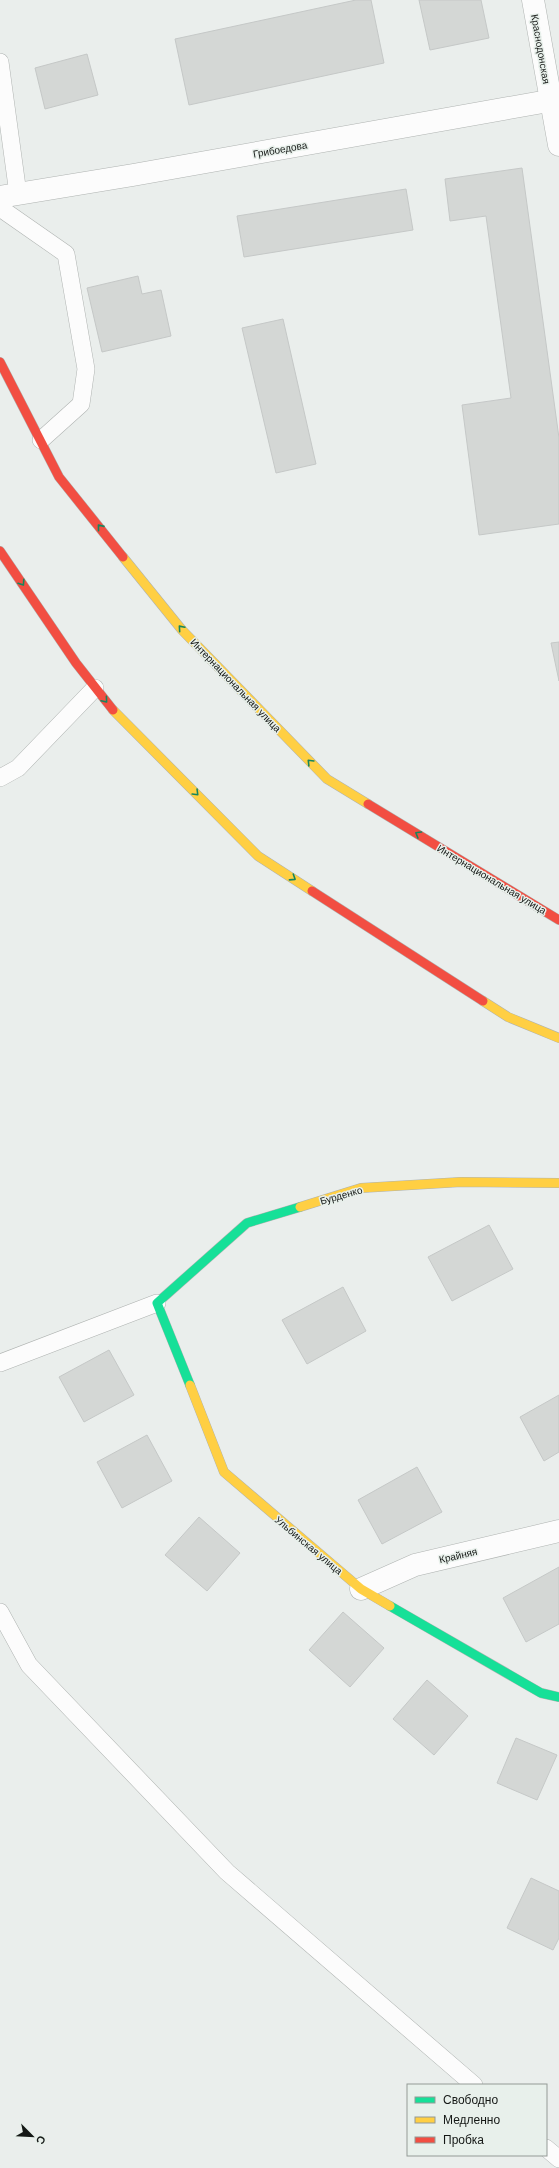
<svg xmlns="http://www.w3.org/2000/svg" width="559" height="2168" font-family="Arial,sans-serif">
  <rect width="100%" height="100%" fill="#eaeeec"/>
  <g fill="#d4d7d5" stroke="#c5c8c7">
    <polygon points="356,0 371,0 384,63 189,105 175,39"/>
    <polygon points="419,0 481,0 489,38 430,50"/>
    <polygon points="87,54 98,95 45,109 35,68"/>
    <polygon points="522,168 559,438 559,524 479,535 462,405 511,398 486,216 450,221 445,179"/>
    <polygon points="406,189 413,230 244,257 237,216"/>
    <polygon points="138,276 142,294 161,290 171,336 102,352 87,288"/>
    <polygon points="283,319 316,464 276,473 242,328"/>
    <polygon points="559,642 559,681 551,643"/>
    <polygon points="489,1225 513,1269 452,1301 428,1257"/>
    <polygon points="343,1287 366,1331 307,1364 282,1320"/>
    <polygon points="109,1350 134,1395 84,1422 59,1377"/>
    <polygon points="559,1395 559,1452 544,1461 520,1417"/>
    <polygon points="147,1435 172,1481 122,1508 97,1462"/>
    <polygon points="417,1467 442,1512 382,1544 358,1500"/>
    <polygon points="199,1517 240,1553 207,1591 165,1555"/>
    <polygon points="559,1567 559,1624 526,1642 503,1598"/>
    <polygon points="343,1612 384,1648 350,1687 309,1650"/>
    <polygon points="427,1680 468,1716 434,1755 393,1719"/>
    <polygon points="516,1738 557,1755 537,1800 497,1783"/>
    <polygon points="531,1878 559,1891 559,1938 553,1950 507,1928"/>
  </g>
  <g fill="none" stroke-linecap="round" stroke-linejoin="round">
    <g stroke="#afb3b1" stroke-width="18">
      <g id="lane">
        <polyline points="0,62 18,194"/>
        <polyline points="0,208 66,254 86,369 81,404 41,440"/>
        <polyline points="0,778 18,768 95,688"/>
        <polyline points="0,1363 157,1303"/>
        <polyline points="0,1612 29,1665 227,1872 474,2085"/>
        <polyline points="546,2148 559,2159"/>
      </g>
    </g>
    <g stroke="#afb3b1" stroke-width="23">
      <g id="street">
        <polyline points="533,0 559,145"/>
        <polyline points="0,197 133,175 559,99"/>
        <polyline points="361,1589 415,1565 559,1531"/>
      </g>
    </g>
    <g stroke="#afb3b1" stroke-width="10">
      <g id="fast">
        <polyline points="190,1385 157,1303 247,1223 300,1207"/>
        <polyline points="390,1606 541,1693 559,1697"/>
      </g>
    </g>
    <g stroke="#afb3b1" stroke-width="10">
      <g id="slow">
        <polyline points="123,557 182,630 327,779 368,804"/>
        <polyline points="113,710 258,856 312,891"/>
        <polyline points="483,1001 508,1017 559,1038"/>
        <polyline points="300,1207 361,1188 461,1182 559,1183"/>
        <polyline points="190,1385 224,1472 361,1589 390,1606"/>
      </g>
    </g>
    <g stroke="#afb3b1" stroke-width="10">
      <g id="jam">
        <polyline points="0,362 59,477 123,557"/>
        <polyline points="0,551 76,663 113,710"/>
        <polyline points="368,804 559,920"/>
        <polyline points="312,891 483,1001"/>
      </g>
    </g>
    <use href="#lane" stroke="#fcfcfc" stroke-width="17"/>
    <use href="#street" stroke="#fcfcfc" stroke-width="22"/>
    <use href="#fast" stroke="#16e098" stroke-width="9"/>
    <use href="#slow" stroke="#ffcf43" stroke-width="9"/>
    <use href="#jam" stroke="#f24e42" stroke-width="9"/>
  </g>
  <defs><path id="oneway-chevron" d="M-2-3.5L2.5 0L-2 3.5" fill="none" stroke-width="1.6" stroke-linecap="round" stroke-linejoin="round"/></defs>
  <g stroke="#16865e">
    <use href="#oneway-chevron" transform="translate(100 527) rotate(-129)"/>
    <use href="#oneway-chevron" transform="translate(22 583) rotate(56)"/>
    <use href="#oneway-chevron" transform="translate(181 628) rotate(-131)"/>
    <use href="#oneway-chevron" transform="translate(105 700) rotate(50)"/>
    <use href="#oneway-chevron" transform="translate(310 762) rotate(-134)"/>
    <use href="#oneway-chevron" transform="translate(196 793) rotate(45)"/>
    <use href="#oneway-chevron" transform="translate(418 834) rotate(-149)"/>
    <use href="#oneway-chevron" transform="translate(293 878) rotate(33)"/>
  </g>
  <g text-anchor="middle" stroke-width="3" stroke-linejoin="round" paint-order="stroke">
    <g font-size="10" fill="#151816" stroke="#e8f0eb">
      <text transform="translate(541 49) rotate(80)" y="4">Краснодонская</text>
      <text transform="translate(280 149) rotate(-10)" y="4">Грибоедова</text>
      <text transform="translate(236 685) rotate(46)" y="4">Интернациональная улица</text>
      <text transform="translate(492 879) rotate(31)" y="4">Интернациональная улица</text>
      <text transform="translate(341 1195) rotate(-16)" y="4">Бурденко</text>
      <text transform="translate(309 1545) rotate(40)" y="4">Ульбинская улица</text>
      <text transform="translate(458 1555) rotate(-13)" y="4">Крайняя</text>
    </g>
  </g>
  <rect x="407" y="2084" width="140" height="72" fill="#e8f0eb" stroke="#949a96"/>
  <rect x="415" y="2097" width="20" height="6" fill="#16e098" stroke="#949a96"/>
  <text x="443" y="2104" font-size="12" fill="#151816">Свободно</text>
  <rect x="415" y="2117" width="20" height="6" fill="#ffcf43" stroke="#949a96"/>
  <text x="443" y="2124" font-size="12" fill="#151816">Медленно</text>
  <rect x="415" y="2137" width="20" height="6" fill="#f24e42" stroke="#949a96"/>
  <text x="443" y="2144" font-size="12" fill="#151816">Пробка</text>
  <g transform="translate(32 2136) rotate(114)" stroke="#e8f0eb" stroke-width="3" paint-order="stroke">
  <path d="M0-3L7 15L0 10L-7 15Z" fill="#151816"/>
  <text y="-6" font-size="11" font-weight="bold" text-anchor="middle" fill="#151816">С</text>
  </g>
</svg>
